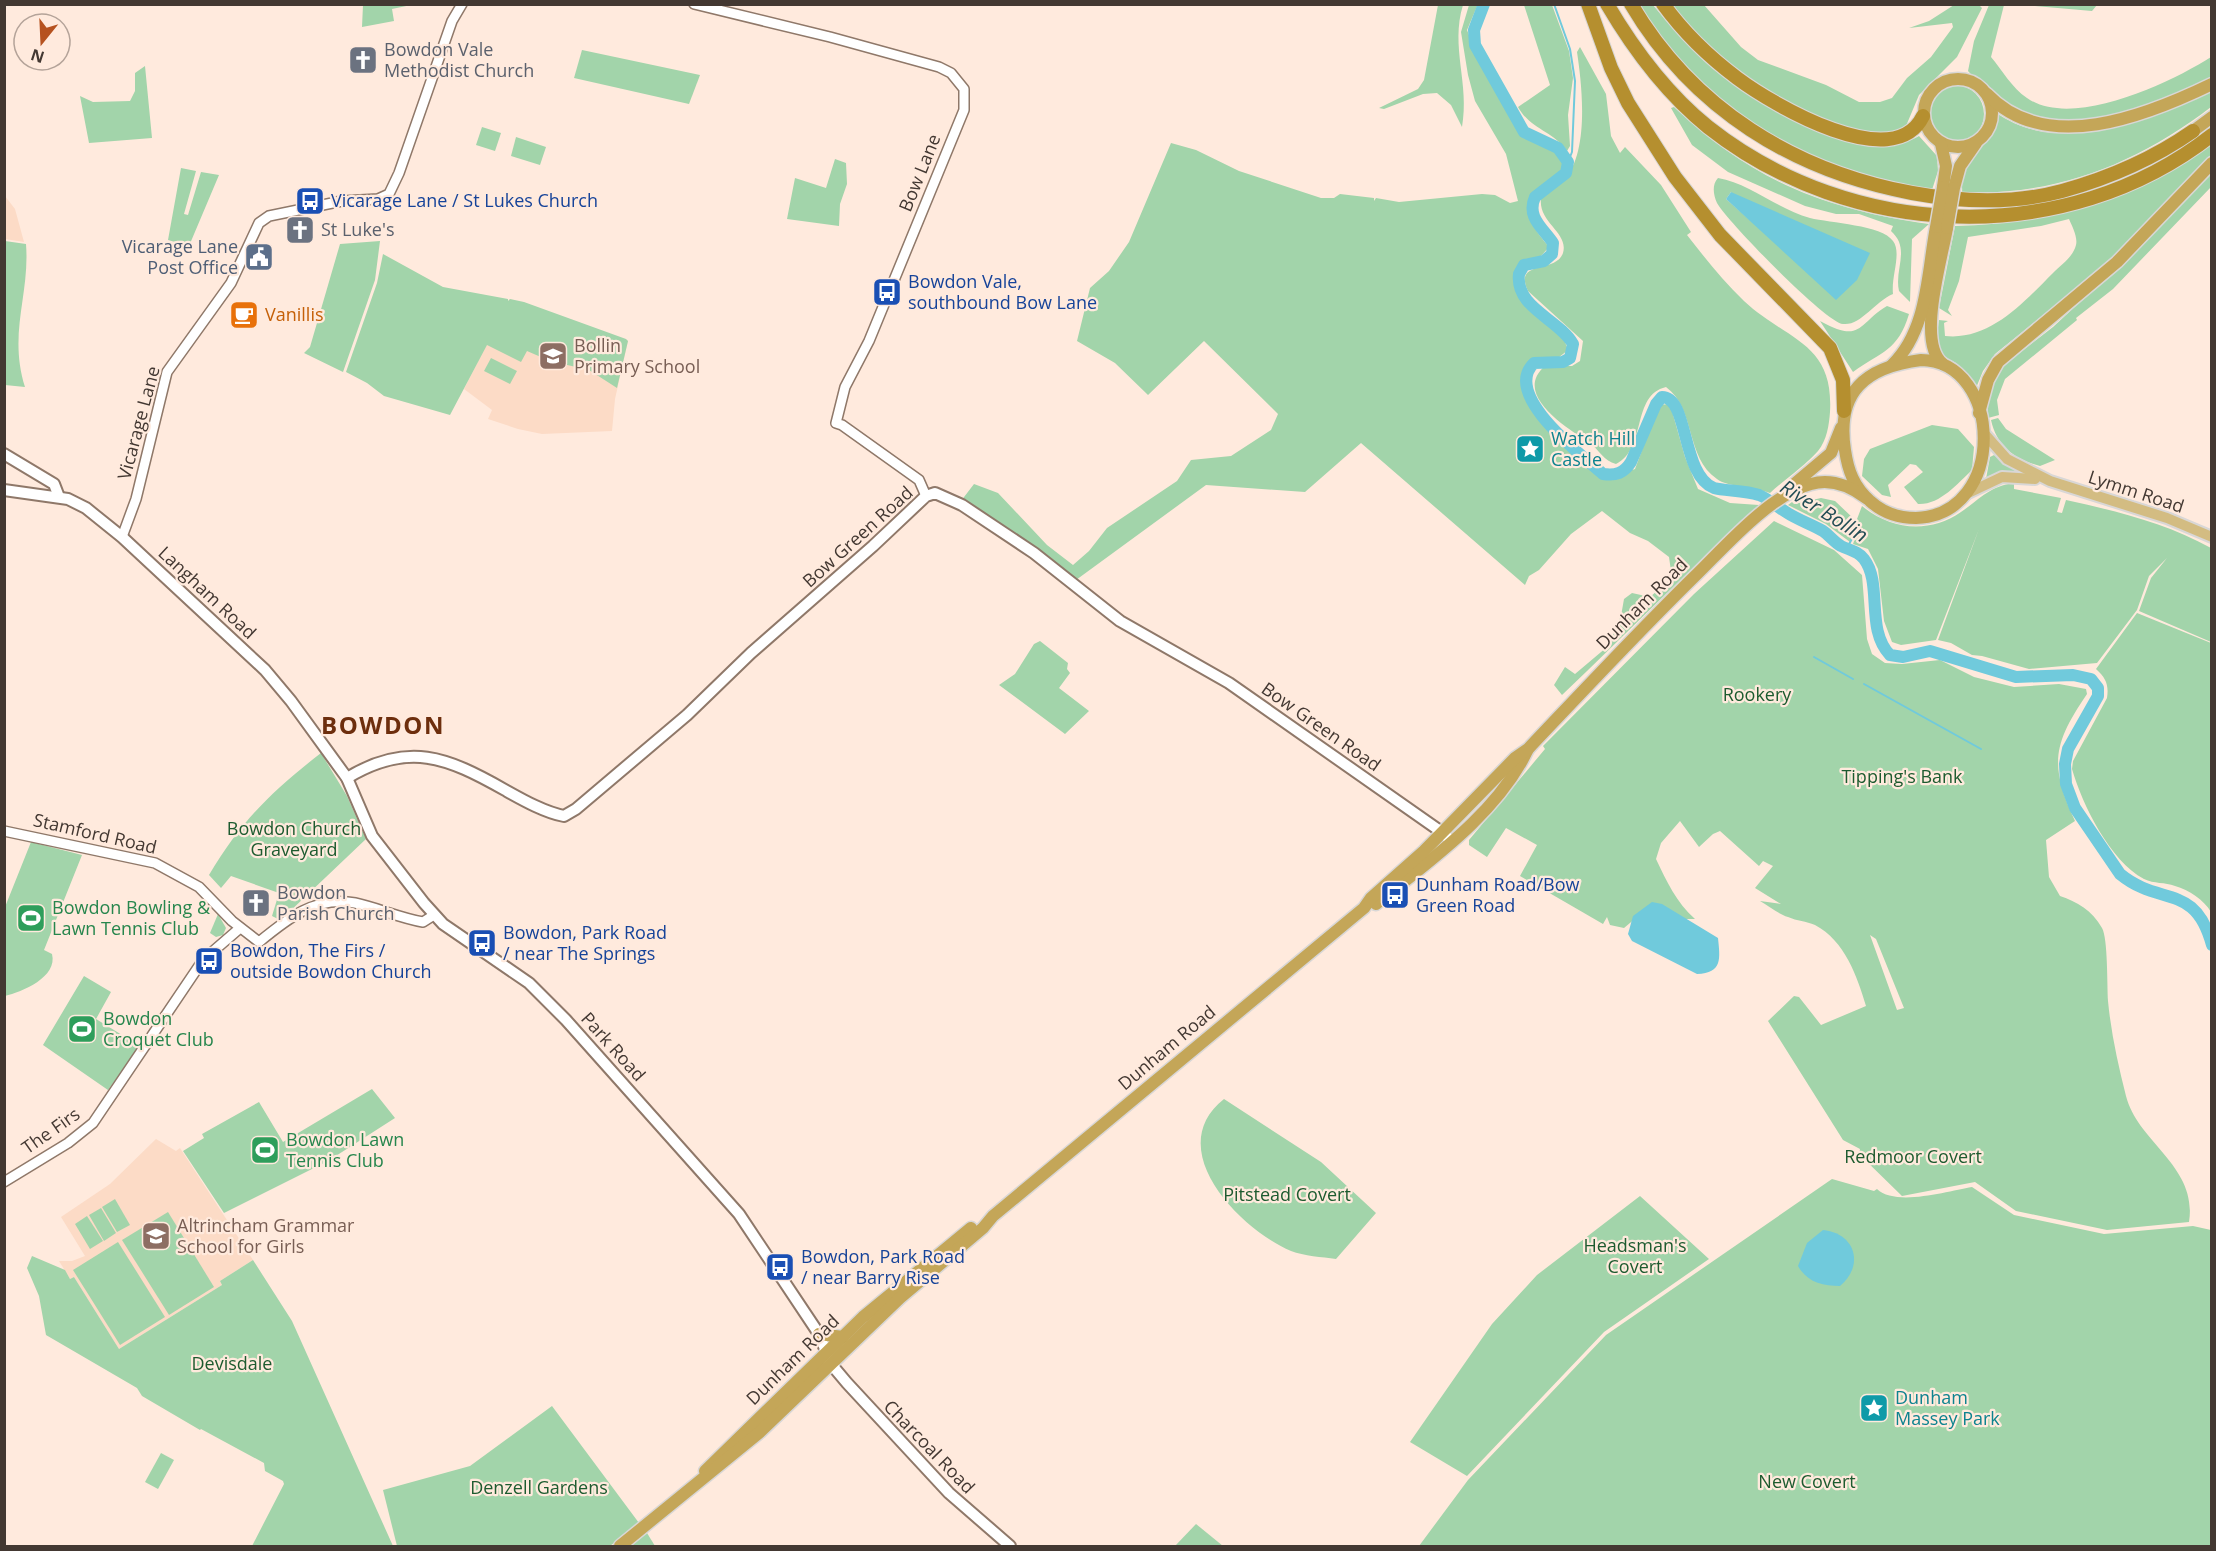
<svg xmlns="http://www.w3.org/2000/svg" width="2216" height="1551" font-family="'Open Sans',sans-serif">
  <rect width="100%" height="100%" fill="#ffeadd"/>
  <g fill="#fcdbc6">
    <polygon points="5,196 15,209 24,242 5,239"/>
    <polygon points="510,299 628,341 615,399 612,431 542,434 518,429 488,419 492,410 464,389"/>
    <polygon points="156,1139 176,1151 180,1148 253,1260 220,1281 222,1285 119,1349 74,1277 70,1279 59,1261 72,1261 85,1256 61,1217 110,1184"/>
  </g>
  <g fill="#a2d4aa" fill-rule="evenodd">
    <path d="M1478,4l-11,26c6,17 12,22 19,37 8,16 23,53 35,66 14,14 34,11 45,30 -18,37 -67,25 -17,84l-8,9 -19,5 -8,24 46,44 8,21 -10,8 -27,4 -1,41 54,57 24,18 27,-9 24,-64 11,-1 15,53 13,32 32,14 29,2c-67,62 -131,127 -197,190l-8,-10 11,-18 10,7 32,-27 14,-31 3,-17 8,-6 18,4 22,-19 -3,-21 -21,-16 -18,-8 -28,-22 -31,23 -32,36 -10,6 -4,9 -164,-142 -56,49 -99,-7 -130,95 -115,-79 13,-17 24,9 49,52 26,20 16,-14 18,-23 70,-47 14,-21 40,-4 40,-26 7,-16 -74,-73 -56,54 -33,-32 -38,-22 13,-53 19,-17 20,-29 42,-99 25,7 43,21 82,27h13l6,-4 34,4v3l2,-3 23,4 83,-8 13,1 15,8 8,-2 -12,-47 -31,-53 -7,-26 -7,-43 8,-27z"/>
    <polygon points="363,5 363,4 411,5 392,9 394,21 362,27"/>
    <path d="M1438,5h25c-13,42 7,79 -1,122l-11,-22 -14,-12 -14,1 -39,15 -5,-1 39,-19 6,-9z"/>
    <path d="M1524,5h28l17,46 4,27 -5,37 2,31 -3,5c-14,-20 -37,-22 -49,-44l32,-22z"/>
    <path d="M1638,5h15c18,22 37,44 59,63 38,32 119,79 169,79 14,0 29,-6 38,-11l18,20 1,15 -6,19c-109,-21 -184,-54 -260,-137 -13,-14 -23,-33 -34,-48z"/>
    <path d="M1669,5h35l37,42 17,13 68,25 33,17h21l12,-4 15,-20 24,-21 22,-30 -1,-4 -43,5 20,-7 25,-16h25l3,3 -25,49 -38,38 -13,31c-25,13 -49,5 -74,-4 -65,-25 -119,-64 -163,-117z"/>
    <path d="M1989,5h15l-13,52c11,13 21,31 36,41 45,32 145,-16 184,-41v21c-72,32 -161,74 -226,8 -6,-5 -12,-9 -17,-15l6,-30z"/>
    <polygon points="2024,5 2097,5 2092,11"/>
    <path d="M1580,47l26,47 5,42 9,17 5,-6 36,38 30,47 -4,3c18,23 36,46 57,66 43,40 90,41 86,111 -1,13 -3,28 -12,39 -13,15 -33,28 -48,42 -15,-6 -43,-6 -53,-14 -32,-22 -21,-70 -51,-92 -35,8 -19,62 -50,77 -12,-3 -17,-14 -26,-21 -20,-13 -79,-48 -45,-77h27l8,-5 3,-20 -55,-50c-15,-32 28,-17 35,-38 6,-21 -25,-30 -22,-55 7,-7 16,-10 22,-17 27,-27 19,-96 14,-129z"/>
    <polygon points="582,50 700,75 689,104 574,78"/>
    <polygon points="145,66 152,138 89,143 80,96 93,102 130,101 135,91 135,73"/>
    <circle cx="1955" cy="114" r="29"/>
    <path d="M2211,90v17c-73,56 -156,90 -249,85 1,-8 -3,-12 2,-22 10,-21 29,-34 31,-58 30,21 59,24 95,18z"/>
    <path d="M1674,107c77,73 150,102 255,117l-17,15 -2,63 -11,-11c-5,-22 12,-42 -8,-60l2,-5 -34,-12h-23l-31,-8 -77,-34 -36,-27 -21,-37z"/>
    <polygon points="482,127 501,133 495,151 476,145"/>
    <polygon points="516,137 546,147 540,165 511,156"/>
    <path d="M2211,144v11l-96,102 -120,97 -12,17 -7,17 -20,-25 -13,-7 -7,-13 3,-23 9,1 -4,2 1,13c45,5 79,-34 108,-63 8,-8 20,-16 23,-28 2,-8 -4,-19 -7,-26l-28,7 -73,11 -9,44 -11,29 4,6 -13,-8 16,-82c93,-2 182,-26 256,-82z"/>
    <polygon points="835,159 846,163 847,184 840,204 839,226 787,219 795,178 826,188"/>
    <polygon points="181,168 196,171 184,214 188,215 201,172 219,175 189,246 168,240"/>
    <polygon points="2211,170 2211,187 2113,289 2076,318 2077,320 2005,379 1997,400 1999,415 1988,418 1988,394 1999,369 2053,327 2132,254"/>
    <path d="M1718,178c31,5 61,32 92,40 20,5 72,7 83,23 9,12 -2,35 0,53 -19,8 -32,32 -50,30 -17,-1 -116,-103 -126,-121 -4,-9 -5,-19 1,-25zM1731,192l21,30 -26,-23z"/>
    <path d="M5,241l21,3c4,51 -18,89 -1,143l-20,-2z"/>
    <polygon points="380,241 375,280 343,372 304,353 310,347 340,244"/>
    <polygon points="383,254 443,287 508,299 508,301 510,299 524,302 626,339 628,341 617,388 589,370 550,361 527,351 521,362 487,345 450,415 384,396 367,383 346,372 377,283"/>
    <path d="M1887,306l22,8c-11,37 -27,37 -56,58l-33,-51c42,23 37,3 67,-15z"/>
    <polygon points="491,358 517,371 510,384 484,371"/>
    <path d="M1998,418l8,11 49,31 -15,6c-25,-7 -43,-19 -49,-46z"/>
    <path d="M1932,425l26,4 16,18 -2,23c-15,14 -32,35 -54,34l-14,-17 19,-15 -7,-7 -6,-1 -22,21 3,12 -9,-2 -20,-19 2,-17 6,-10z"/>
    <polygon points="1994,455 2018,473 2002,473 1986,479 1990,457"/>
    <path d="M2014,483v6l47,9 -4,14 5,1 4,-13c50,11 100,23 145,48v94l-72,-31 12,-33 16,-20 -18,18 -12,34 -40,53 -68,6 -47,-13 -10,-1 -21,-12 -13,-3 41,-111 -43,111 -35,5 -9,-3 -8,-21 -6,-52 -10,-20 -15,-5 4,-11 -3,-6 8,-21c29,24 67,28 99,6 19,-13 29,-26 53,-29z"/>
    <polygon points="1821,498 1835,501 1854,519 1850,525 1854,533 1850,542 1826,524 1788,505 1792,502 1794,504"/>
    <path d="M1774,521l60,29 28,25 5,64 5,15 13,9 17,1 38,-4 34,17 40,10 45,-3 27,5 1,5c-34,50 -38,71 -12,127l-29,19 3,37 11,19c17,6 32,14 42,32 6,10 5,58 6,73 3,32 10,63 18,95 12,47 72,70 63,126l-82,8 -91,-19 -41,-29 -73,14 -43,-42 1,-5 -17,-9 -75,-119 26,-25 5,1 22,28 45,-19c-9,-30 -21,-65 -51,-81 -9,-4 -18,-4 -27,-8 -10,-3 -19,-11 -28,-16l21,3 -26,-16 18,-22 -10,-5 -4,5 -39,-35 -7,3 -14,13 -19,-26 -19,22 -5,16c11,23 20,43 39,60h-19l-33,-7 -19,16 -14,-3 -3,-8 -4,7 -83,-48 17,-31 -31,-17 -19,29 -18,-12v-5l76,-91 -2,-3 151,-152zM1870,935l6,4 28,69 -7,2z"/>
    <path d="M2137,613l74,30v269c-7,-12 -22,-22 -36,-26 -10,-4 -21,-2 -31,-7 -34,-18 -62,-75 -72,-110l1,-8 34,-63c2,-13 -1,-20 -11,-29z"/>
    <polygon points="1040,641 1068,663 1067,669 1070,673 1059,688 1089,711 1065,734 999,685 1015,674 1034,644"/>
    <path d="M321,753l26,43 19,43 -80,76 -8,4 -6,-3 7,-23 -48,-17 -10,12 -12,-13c33,-55 63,-84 112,-122z"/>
    <path d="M31,842l51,13 -38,95 8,4c6,23 -30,38 -47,42v-89z"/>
    <polygon points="218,914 226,928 223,935 216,937 210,933"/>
    <polygon points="84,976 111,992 96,1019 140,1046 108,1090 43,1045"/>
    <polygon points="372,1089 395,1118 328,1161 224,1213 183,1151 204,1138 202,1134 259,1102 283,1142"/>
    <path d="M1224,1099l97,63 55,51 -40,46c-14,-2 -32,-3 -45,-8 -51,-22 -130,-102 -67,-152z"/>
    <path d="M1832,1179l42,12 3,-2c19,18 71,2 95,-2l42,28 90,19 89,-8 18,4v316h-792l49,-66 138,-145z"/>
    <polygon points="1640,1196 1709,1259 1604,1332 1467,1476 1410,1442 1492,1324 1537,1275"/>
    <polygon points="115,1199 130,1225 117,1232 102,1207"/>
    <polygon points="101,1208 116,1233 104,1241 89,1215"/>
    <polygon points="168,1212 214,1287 169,1315 122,1240"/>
    <polygon points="87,1216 103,1241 90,1249 75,1224"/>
    <polygon points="118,1242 165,1317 120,1345 73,1270"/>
    <polygon points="32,1256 65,1270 70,1279 74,1277 119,1349 222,1285 220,1281 253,1260 292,1321 393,1546 252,1546 284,1484 283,1481 265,1471 264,1463 201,1429 200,1430 142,1396 137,1388 46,1335 39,1296 27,1268"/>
    <polygon points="552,1406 639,1523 610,1546 397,1546 383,1490 470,1466"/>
    <polygon points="161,1453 174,1460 158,1489 145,1482"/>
    <polygon points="1196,1524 1223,1546 1175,1546"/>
    <polygon points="647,1533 655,1546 631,1546"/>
  </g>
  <g fill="#70cadc">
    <polygon points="1731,192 1870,253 1857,280 1836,300 1726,199"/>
    <path d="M1652,902l10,2 56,34c2,20 5,35 -21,36l-65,-33 -4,-7 5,-18z"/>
    <path d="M1823,1230c32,3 42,35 17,56 -18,0 -33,-4 -42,-20l9,-23z"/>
  </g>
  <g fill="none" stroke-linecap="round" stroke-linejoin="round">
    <g stroke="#70cadc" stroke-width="2">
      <polyline points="1554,4 1570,49 1575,81 1572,152 1568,162"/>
      <polyline points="1847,548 1855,533 1854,524"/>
      <polyline points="1814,657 1853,679"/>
      <polyline points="1864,684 1981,749"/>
    </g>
    <path stroke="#70cadc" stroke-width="12" d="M1484,4l-10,26 1,15 49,87 34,16 10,14 -2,11 -31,24c-9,20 8,31 18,46l-1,11 -8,7 -20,4 -5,9c-4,34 40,45 54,70l-3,14 -7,4 -29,1c-33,32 48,92 69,111 13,2 21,-1 28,-12l25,-58 6,-7c27,0 19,78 52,91 10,3 31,2 45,7 10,4 18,12 27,17 12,8 25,12 37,19 6,4 11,11 18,15 8,4 17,5 23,13 19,25 1,70 26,96l13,2 27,-6 86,26 57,-2 18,4 7,9v8l-30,53 -3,15 1,20 9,24 45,66c40,33 75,8 92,71"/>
    <g stroke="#8f7869" stroke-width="12">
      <g id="tertiary">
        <polyline points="694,4 830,37 939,67 951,73 964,89 964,110 869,341 845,387 836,423 842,425 919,480 926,496"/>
        <polyline points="122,537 136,499 167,372 231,283 259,223 269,216 342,201 378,199 389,194 399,173 452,21 462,4"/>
        <path d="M4,831l151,32 44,24 33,34 27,21c28,-23 57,-47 96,-39 23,5 45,15 68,19l11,-7"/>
        <polyline points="4,1182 68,1143 93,1123 203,960 240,928"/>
      </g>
    </g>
    <g stroke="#8f7869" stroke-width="14">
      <g id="secondary">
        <polyline points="4,454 54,484 59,497"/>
        <polyline points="4,490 68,499 86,508 122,537 265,670 291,701 347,778 372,836 424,903 443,924 529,983 566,1020 739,1214 819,1334 831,1364 847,1383 949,1493 1010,1546"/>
        <path d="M347,778c61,-37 100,-21 158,12 18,10 39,22 59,26l12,-7 111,-94 64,-62 122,-107 53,-50 9,-3 27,12 72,48 86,68 109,62 214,150 9,9"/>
      </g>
    </g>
    <g stroke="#d9d7d6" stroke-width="14">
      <g id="primary">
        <polyline points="1983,432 2007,459 2050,481 2167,518 2212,537"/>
        <polyline points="1966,494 2002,477 2035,479"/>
      </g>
    </g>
    <g stroke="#d9d7d6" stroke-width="15">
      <g id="trunk">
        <circle cx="1958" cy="113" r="34"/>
        <path d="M1987,94c59,62 159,22 225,-10"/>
        <polyline points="2193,131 2212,117"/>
        <polyline points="1941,144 1946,166 1943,187"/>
        <polyline points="1954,188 1960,166 1976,143"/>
        <path d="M1921,360c82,1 87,155 -5,158 -17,0 -33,-5 -46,-17 -16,-14 -22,-30 -25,-51 -9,-58 20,-83 76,-90z"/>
        <path d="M1943,364c-27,-21 -1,-105 4,-136"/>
        <path d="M1892,365c36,-35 35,-91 44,-138"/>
        <polyline points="1979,413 1988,380 1998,362 2117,262 2212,163"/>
        <polyline points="1789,492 1793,485 1831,453 1841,428"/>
        <path d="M1376,904c53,-43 121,-90 151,-153"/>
        <polyline points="819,1334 843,1337"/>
        <polyline points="705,1471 863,1317 971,1228"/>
        <path d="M620,1546l140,-114 140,-134 83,-70 10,-12 371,-308 7,-10 53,-47 91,-93 13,-9c55,-58 109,-116 166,-172 30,-29 75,-82 117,-93 21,-6 39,2 55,14"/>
      </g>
    </g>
    <g stroke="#d9d7d6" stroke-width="16">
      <g id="motorway">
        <polyline points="1588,4 1611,68 1628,103 1675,177 1720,235 1830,348 1843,380 1844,411"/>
        <path d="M1607,4c27,46 59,89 101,123 143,113 357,123 504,8"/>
        <path d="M1631,4c62,105 163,167 281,189 49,9 102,11 150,-2 47,-13 91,-32 131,-60"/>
        <path d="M1663,4c21,29 46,53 74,74 36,27 157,98 186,38"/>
      </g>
    </g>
    <use href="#tertiary" stroke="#fff" stroke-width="9"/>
    <use href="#secondary" stroke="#fff" stroke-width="10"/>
    <use href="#primary" stroke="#d3bc82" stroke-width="10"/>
    <use href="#trunk" stroke="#c4a658" stroke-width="12"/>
    <use href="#motorway" stroke="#b58f2f" stroke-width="14"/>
    <g stroke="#d9d7d6" stroke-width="15" stroke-linecap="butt">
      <g id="trunk-bridge">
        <polyline points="1936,227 1943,187"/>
        <polyline points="1947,228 1954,188"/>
      </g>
    </g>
    <use href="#trunk-bridge" stroke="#c4a658" stroke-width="12"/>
  </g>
  <defs>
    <g id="church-square" transform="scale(1.5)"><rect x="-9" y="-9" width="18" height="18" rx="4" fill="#6b7280" stroke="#ffeadd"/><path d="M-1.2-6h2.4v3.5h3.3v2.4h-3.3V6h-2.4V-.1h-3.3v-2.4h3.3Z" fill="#fff"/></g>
    <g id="bus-square" transform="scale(1.5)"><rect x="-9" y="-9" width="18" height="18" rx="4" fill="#1a4fb4" stroke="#ffeadd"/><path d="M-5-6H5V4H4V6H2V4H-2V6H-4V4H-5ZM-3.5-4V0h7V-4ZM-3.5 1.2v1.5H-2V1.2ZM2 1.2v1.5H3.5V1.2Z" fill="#fff"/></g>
    <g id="civic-square" transform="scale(1.5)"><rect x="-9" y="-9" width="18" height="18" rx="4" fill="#5c6f8a" stroke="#ffeadd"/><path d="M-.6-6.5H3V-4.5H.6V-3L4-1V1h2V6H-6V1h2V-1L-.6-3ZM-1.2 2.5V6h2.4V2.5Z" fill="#fff"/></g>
    <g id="cafe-square" transform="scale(1.5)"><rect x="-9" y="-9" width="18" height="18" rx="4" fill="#e8710a" stroke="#ffeadd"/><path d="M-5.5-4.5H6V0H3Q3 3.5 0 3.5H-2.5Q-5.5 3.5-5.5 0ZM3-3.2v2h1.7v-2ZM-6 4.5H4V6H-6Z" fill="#fff"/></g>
    <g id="school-square" transform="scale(1.5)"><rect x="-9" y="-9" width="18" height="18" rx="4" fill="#8d6e63" stroke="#ffeadd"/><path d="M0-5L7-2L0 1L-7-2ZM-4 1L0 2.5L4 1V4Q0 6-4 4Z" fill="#fff"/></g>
    <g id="sight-square" transform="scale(1.5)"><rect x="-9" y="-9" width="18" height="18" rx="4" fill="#0f9aa8" stroke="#ffeadd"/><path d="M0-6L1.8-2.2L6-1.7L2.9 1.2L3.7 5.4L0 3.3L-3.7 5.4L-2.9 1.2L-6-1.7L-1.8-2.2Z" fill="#fff"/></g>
    <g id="stadium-square" transform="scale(1.5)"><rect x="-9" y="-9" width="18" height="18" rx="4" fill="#2e9e5b" stroke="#ffeadd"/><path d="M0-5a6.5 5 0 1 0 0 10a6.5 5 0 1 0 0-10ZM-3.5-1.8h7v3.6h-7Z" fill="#fff"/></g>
  </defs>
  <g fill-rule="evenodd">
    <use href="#church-square" x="363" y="60"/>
    <use href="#bus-square" x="310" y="201"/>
    <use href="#church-square" x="300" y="230"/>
    <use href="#civic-square" x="259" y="257"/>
    <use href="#bus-square" x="887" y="292"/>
    <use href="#cafe-square" x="244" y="315"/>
    <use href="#school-square" x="553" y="356"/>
    <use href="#sight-square" x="1530" y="449"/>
    <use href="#bus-square" x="1395" y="895"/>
    <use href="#church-square" x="256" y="903"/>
    <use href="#stadium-square" x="31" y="918"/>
    <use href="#bus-square" x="482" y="943"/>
    <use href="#bus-square" x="209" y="961"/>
    <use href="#stadium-square" x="82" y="1029"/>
    <use href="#stadium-square" x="265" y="1150"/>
    <use href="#school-square" x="156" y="1236"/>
    <use href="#bus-square" x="780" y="1267"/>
    <use href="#sight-square" x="1874" y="1408"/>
  </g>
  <g text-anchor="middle" stroke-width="4.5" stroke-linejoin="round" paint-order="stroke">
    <g font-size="18" fill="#5b616d" stroke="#ffeadd" text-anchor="start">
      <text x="384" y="56">Bowdon Vale<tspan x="384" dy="21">Methodist Church</tspan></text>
      <text x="321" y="236">St Luke's</text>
      <text x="277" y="899">Bowdon<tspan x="277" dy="21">Parish Church</tspan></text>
    </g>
    <g font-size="18" fill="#433832" stroke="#ffeadd">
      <text transform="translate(920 173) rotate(-68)" y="6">Bow Lane</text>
      <text transform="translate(139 423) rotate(-75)" y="6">Vicarage Lane</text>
      <text transform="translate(2136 492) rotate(18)" y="6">Lymm Road</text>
      <text transform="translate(858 537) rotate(-42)" y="6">Bow Green Road</text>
      <text transform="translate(207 593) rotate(43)" y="6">Langham Road</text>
      <text transform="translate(1642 604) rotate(-45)" y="6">Dunham Road</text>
      <text transform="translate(1321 727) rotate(35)" y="6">Bow Green Road</text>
      <text transform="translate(95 834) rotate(13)" y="6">Stamford Road</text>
      <text transform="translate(613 1047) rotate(48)" y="6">Park Road</text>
      <text transform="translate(1167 1048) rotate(-40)" y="6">Dunham Road</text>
      <text transform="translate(51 1131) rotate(-35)" y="6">The Firs</text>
      <text transform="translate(793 1360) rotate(-44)" y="6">Dunham Road</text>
      <text transform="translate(929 1447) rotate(46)" y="6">Charcoal Road</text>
    </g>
    <g font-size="18" fill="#164399" stroke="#ffeadd" text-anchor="start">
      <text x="331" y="207">Vicarage Lane / St Lukes Church</text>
      <text x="908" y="288">Bowdon Vale,<tspan x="908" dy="21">southbound Bow Lane</tspan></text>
      <text x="1416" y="891">Dunham Road/Bow<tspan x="1416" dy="21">Green Road</tspan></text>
      <text x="503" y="939">Bowdon, Park Road<tspan x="503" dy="21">/ near The Springs</tspan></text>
      <text x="230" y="957">Bowdon, The Firs /<tspan x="230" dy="21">outside Bowdon Church</tspan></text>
      <text x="801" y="1263">Bowdon, Park Road<tspan x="801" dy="21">/ near Barry Rise</tspan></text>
    </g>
    <g font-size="18" fill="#4e5e75" stroke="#ffeadd" text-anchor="end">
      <text x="238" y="253">Vicarage Lane<tspan x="238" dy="21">Post Office</tspan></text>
    </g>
    <g font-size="18" fill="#c56008" stroke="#ffeadd" text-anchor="start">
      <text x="265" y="321">Vanillis</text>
    </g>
    <g font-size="18" fill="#785e54" stroke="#ffeadd" text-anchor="start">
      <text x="574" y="352">Bollin<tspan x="574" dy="21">Primary School</tspan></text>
      <text x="177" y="1232">Altrincham Grammar<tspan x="177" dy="21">School for Girls</tspan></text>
    </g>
    <g font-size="18" fill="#0d838f" stroke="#ffeadd" text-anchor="start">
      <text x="1551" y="445">Watch Hill<tspan x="1551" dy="21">Castle</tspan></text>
      <text x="1895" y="1404">Dunham<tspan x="1895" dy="21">Massey Park</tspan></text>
    </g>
    <g font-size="18" fill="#1d5b2f" stroke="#ffeadd">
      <text x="1757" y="701">Rookery</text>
      <text x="1902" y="783">Tipping's Bank</text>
      <text x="294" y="835">Bowdon Church<tspan x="294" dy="21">Graveyard</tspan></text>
      <text x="1913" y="1163">Redmoor Covert</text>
      <text x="1287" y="1201">Pitstead Covert</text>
      <text x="1635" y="1252">Headsman's<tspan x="1635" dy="21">Covert</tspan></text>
      <text x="232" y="1370">Devisdale</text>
      <text x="1807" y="1488">New Covert</text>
      <text x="539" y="1494">Denzell Gardens</text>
    </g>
    <g font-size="18" fill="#27864d" stroke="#ffeadd" text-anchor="start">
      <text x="52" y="914">Bowdon Bowling &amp;<tspan x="52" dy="21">Lawn Tennis Club</tspan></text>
      <text x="103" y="1025">Bowdon<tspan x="103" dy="21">Croquet Club</tspan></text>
      <text x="286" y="1146">Bowdon Lawn<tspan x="286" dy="21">Tennis Club</tspan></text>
    </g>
    <g font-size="20" font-style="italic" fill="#234d55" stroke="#ffeadd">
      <text transform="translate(1824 511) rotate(32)" y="7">River Bollin</text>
    </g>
    <g font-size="24" font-weight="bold" letter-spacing="1.5" fill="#6d2e0d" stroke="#ffeadd">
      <text x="383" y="734">BOWDON</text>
    </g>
  </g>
  <rect width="2216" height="1551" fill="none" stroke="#433832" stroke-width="12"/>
  <g transform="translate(42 42) rotate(198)"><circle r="28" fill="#ffeadd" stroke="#b4a399" stroke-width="1.5"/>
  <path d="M0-4.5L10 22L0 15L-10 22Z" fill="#b6521f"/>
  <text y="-9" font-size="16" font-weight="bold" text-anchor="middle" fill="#433832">N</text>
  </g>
</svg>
